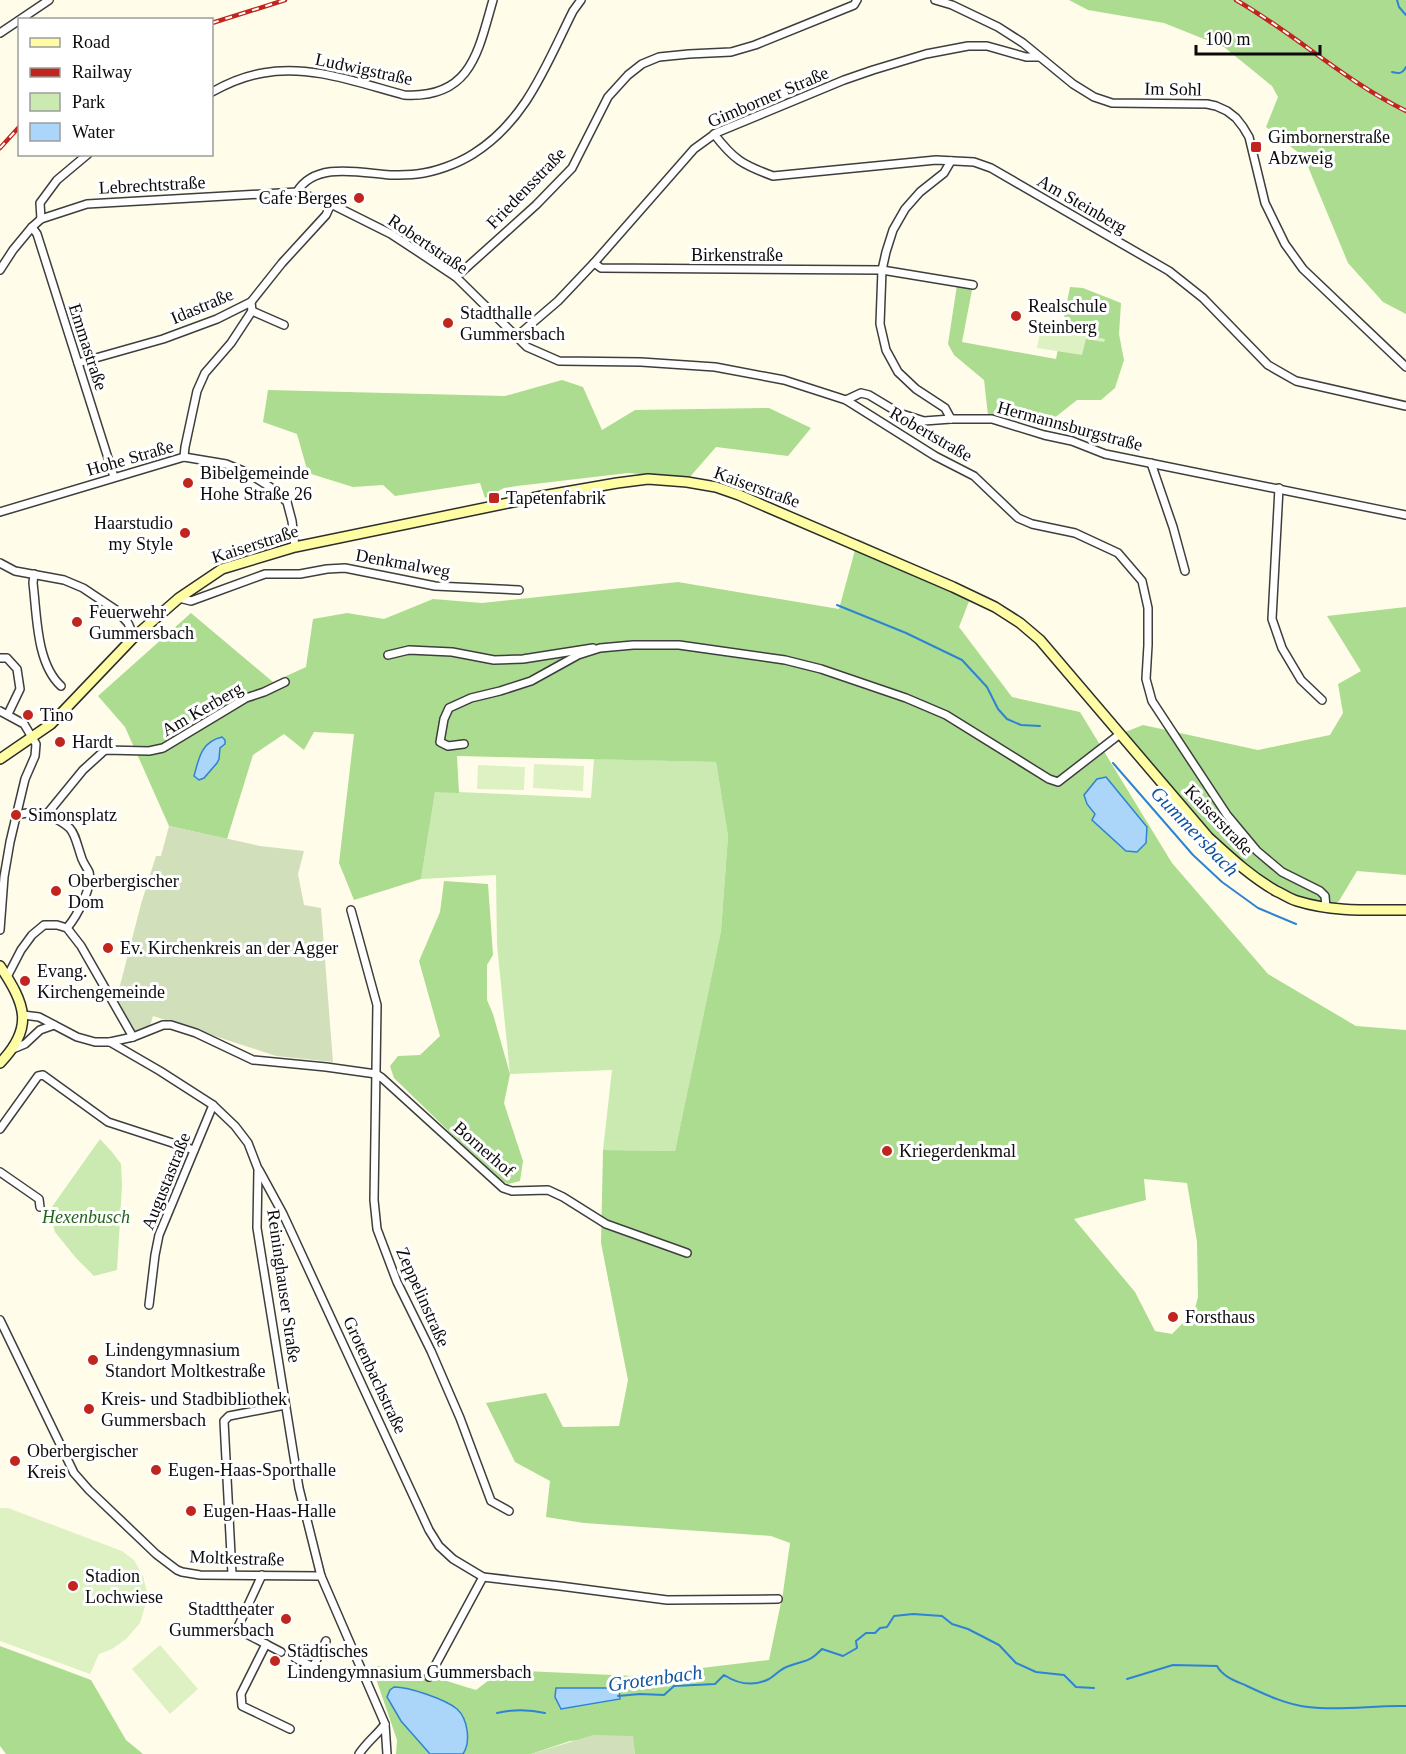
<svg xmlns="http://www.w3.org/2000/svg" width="1406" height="1754" font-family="Georgia,serif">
  <rect width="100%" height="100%" fill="#fffde9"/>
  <g fill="#caeab1">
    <polygon points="594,759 716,762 728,836 721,931 675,1151 603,1150 612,1070 510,1074 497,945 496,875 421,879 435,791 591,798"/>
    <polygon points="100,1139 112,1152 121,1164 122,1185 117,1270 94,1276 76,1258 55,1232 49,1211"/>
  </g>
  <g fill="#abdc90" fill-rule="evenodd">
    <polygon points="1069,0 1406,0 1406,314 1383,302 1348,263 1304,157 1266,127 1278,97 1272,86 1224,47 1164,23 1088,10"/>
    <polygon points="957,285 972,290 962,342 1056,359 1070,287 1083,288 1121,303 1119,334 1124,360 1115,388 1101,400 1077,400 1053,419 1037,426 988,415 984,380 954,355 948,344"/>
    <polygon points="562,380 583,387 602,430 635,410 769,408 811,428 788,456 716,447 689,478 628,473 517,486 504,488 485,498 480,483 395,496 383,485 353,487 308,473 297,434 263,422 268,390 505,396"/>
    <path d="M858,539l115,52 -14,36 53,70 68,15 92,151 96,111 88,52 50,4v724h-771l-3,-17 -62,4 -39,13h-68c6,-9 5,-21 2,-31l-50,14 15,17h-34l1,-14 -25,-73c17,-6 83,17 104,23l26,-20 133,6 134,-16 14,-67 7,-50 -19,-7 -187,-13 -38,-6 4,-36 -35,-19 -29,-59 60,-10 17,34 56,-1 9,-46 -27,-137 2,-93 72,1 46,-220 7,-95 -12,-74 -259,-6 2,37 -24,-1 -14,87 -67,21 -15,-37 15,-129 -40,-2 -10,18 -20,-16 -31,21 -26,84 -58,-13 -44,-99 -27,-31 93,-83 82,69 33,-15 7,-48 34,-6 37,6 49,-20 49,4 196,-21 161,27zM1144,1179l43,4 10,59 1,55 -4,15 -22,22 -17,-3 -20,-39 -61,-73 72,-19z"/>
    <polygon points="1406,607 1406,875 1357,871 1339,901 1326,908 1295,901 1235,863 1120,734 1143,725 1258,750 1330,735 1343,713 1338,684 1361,671 1327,616"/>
    <polygon points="444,881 488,884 493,955 487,965 487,1000 493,1014 510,1074 504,1103 523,1161 520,1181 508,1184 496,1177 394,1078 390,1066 398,1056 420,1055 440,1036 419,961 440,912"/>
    <polygon points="0,1646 91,1680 126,1740 143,1754 6,1754 0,1746"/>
  </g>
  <g fill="#d1e0ba">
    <polygon points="169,826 260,846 304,851 298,874 304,905 321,908 333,1062 276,1056 153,1016 148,1033 132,1031 115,1005 141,904 156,856 161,856"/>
    <polygon points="593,1735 633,1736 635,1754 531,1754"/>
  </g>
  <g fill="#ddf1c3">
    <polygon points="1042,322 1087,330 1086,335 1105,339 1104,342 1086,339 1082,355 1037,348"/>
    <polygon points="534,764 584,766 583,791 533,788"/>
    <polygon points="478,765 525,767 524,790 477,789"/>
    <polygon points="0,1508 8,1508 122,1551 134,1560 143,1576 148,1596 140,1623 126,1639 112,1649 99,1654 90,1674 0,1641"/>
    <polygon points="160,1645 198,1689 170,1714 132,1669"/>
  </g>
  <g fill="#abd5f9" stroke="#2f83d3" stroke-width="1.5">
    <path d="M222,737l3,3v4l-5,4 -1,11 -2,4 -13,15 -5,2 -5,-4c5,-18 7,-34 28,-39z"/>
    <polygon points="1106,777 1147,827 1146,843 1137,852 1126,851 1092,820 1095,814 1087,804 1084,795 1097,779"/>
    <path d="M394,1687c15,0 51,12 63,22 11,10 14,33 6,45h-33l-29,-33 -14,-24 3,-7z"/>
    <polygon points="556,1688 619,1688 620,1699 561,1709 555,1697"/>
  </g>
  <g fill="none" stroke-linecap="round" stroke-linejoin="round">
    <g stroke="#2f83d3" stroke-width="2">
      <polyline points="1397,0 1399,7 1406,15"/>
      <path d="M1392,72c7,2 10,2 14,-5"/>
      <polyline points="837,605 906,633 962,660 987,687 998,709 1007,719 1021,725 1040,726"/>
      <polyline points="1113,763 1193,855 1222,882 1258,908 1296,924"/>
      <path d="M1127,1679l46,-14 44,1c6,11 19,15 30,20 19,9 41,19 61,21 33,4 66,-2 98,-1"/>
      <path d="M618,1696l22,-2 24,1 10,-9 41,-2 9,-9c14,9 29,12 45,4 7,-4 12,-11 20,-13 18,-7 18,-2 33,-17l21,7 14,-8 -1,-7 10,-8h9l5,-5 7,-1 7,-11 19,-2 29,2 10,8 16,5 31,16 17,18 20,9 28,3 12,12 18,1"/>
      <path d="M497,1713c17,-4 31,-4 48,0"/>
    </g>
    <g stroke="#3e3e3e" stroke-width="10">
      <g id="street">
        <polyline points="935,0 952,5 998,27 1023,43 1073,84 1094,97 1112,103 1207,104 1216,106 1227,111 1236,118 1243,127 1249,137 1265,203 1285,244 1303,269 1406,367"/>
        <polyline points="0,33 49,0"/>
        <path d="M212,92c16,-9 33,-16 51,-19 47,-9 96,10 141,22 67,4 74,-43 89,-95"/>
        <path d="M714,134c20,26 29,31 59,42l163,-16 38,2 17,6 178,103 34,27 65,67 28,16 110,25"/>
        <polyline points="951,161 944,173 920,192 905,209 893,230 886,252 882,270 880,324 886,350 898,372 916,389 945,408 951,419"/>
        <path d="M297,192c18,-31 64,-19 93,-17 9,0 18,0 27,-1 18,-2 40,-10 56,-20 53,-33 73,-89 100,-143l8,-11"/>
        <polyline points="41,219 40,203 57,180 88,154"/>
        <polyline points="32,227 37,234 114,477"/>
        <polyline points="594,263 601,268 882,270 973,285"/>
        <polyline points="0,270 13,250 32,227 41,219 87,204 297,192 331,204 391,234 432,261 456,277 527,347 559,361 641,362 715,367 784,380 846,400 935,456 974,476 1018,518 1032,524 1075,533 1118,553 1142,581 1148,608 1148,645 1146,679 1152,701 1227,815 1257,851 1282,872 1320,891 1325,896 1326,908"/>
        <polyline points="456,277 536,205 572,168 608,97 628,75 642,64 659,57 689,54 731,52 755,45 854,5 857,0"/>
        <polyline points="252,311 284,325"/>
        <polyline points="516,337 558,301 594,263 694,149 716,133 844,80 873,70 926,54 968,46 987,46 1026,57 1038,57"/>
        <polyline points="78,363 163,339 217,319 251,302 282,263 326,215 331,204"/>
        <polyline points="846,400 861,393 869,395 899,413 924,421 951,419 992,419 1044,435 1072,441 1105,454 1406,515"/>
        <polyline points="184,457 185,447 197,391 205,373 231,343 252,311 251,302"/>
        <polyline points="1151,463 1173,527 1185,571"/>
        <polyline points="1279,488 1272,619 1282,648 1301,680 1322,700"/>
        <polyline points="0,512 184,457 226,464 248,473 270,487 287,502 292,521 295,547"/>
        <polyline points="0,563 15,571 64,580 83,588 116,610 128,623 134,637"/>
        <path d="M34,574l-1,9c4,32 3,80 28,103"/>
        <polyline points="179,598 191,601 265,574 300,574 327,569 345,568 435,586 519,590"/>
        <polyline points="388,655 409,650 452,652 494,660 523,659 593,648"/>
        <polyline points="0,658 7,658 17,669 20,689 8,714"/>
        <polyline points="0,711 24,724 36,744 35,756 25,779 10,842 4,877 0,930"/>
        <polyline points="464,744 448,746 440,742 444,719 449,708 471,698 500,691 531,681 578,655 600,648 633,645 679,645 785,660 821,669 906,698 946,715 1049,779 1058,782 1120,734"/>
        <path d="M47,814c30,15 25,16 35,45 2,5 5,9 7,13 4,15 -12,44 -22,56"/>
        <polyline points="16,815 27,813 47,814 83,770 105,750 149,751 163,748 246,698 264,692 285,682"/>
        <polyline points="351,910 377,1005 374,1200 377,1229 397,1282 431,1351 460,1418 491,1501 509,1511"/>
        <polyline points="7,977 21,950 32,935 44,925 57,925 67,928 81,946 133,1037"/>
        <polyline points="23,1015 39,1017 77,1037 95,1042 110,1042 160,1071 213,1105 235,1126 248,1143 258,1169 257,1228 299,1488 321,1576 385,1724 387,1754"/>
        <polyline points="110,1042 133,1037 163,1025 171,1025 196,1033 253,1060 326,1067 376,1074 382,1078 503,1188 512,1191 548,1190 563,1197 606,1224 687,1253"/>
        <polyline points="13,1049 25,1044 40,1030 54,1025"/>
        <polyline points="0,1129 38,1076 43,1075 108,1122 194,1150"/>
        <polyline points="259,1170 283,1214 429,1530 439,1546 453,1559 483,1577 560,1586 667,1600 778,1599"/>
        <polyline points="0,1172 39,1199 40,1207"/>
        <polyline points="149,1305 155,1255 159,1235 213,1105"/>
        <polyline points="0,1320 74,1473 89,1490 156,1554 177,1570 182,1572 200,1575 321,1576"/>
        <polyline points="232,1574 224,1421 229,1416 285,1405"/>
        <polyline points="262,1575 237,1629 281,1652"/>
        <polyline points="266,1644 241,1694 242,1706 290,1729"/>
        <polyline points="295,1658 313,1667 326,1641"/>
        <polyline points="429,1677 483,1577"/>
        <path d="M359,1754c8,-12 18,-19 26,-30"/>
      </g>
    </g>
    <g stroke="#2d2d2d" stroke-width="12">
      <g id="secondary">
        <path d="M0,759l51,-35 83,-87 29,-25 16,-14 43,-29 73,-22 247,-51 75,-13 31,-4 39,3 29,5 23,8 214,92 42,20 25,16 20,17 168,197c22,20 42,39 68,54 7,3 14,8 21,10 35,11 72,9 109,9"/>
        <path d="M0,966c25,38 35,61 0,97"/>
      </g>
    </g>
    <use href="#street" stroke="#fff" stroke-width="7"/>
    <use href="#secondary" stroke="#fffda4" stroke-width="9"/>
    <g stroke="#c0251e" stroke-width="4.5">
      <g id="rail">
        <path d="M1236,0c59,34 109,81 170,111"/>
        <polyline points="212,23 285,0"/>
        <polyline points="0,148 20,126"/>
      </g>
    </g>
    <use href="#rail" stroke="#fff" stroke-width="2" stroke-dasharray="7" stroke-linecap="butt"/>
  </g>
  <g fill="#c0251e" stroke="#fff" stroke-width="2">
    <rect x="1250" y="141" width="12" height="12" rx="3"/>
    <circle cx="359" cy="198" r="6"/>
    <circle cx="1016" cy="316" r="6"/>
    <circle cx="448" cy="323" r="6"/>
    <circle cx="188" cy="483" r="6"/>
    <rect x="488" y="492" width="12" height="12" rx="3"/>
    <circle cx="185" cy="533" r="6"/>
    <circle cx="77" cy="622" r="6"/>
    <circle cx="28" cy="715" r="6"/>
    <circle cx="60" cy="742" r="6"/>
    <circle cx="16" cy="815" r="6"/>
    <circle cx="56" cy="891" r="6"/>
    <circle cx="108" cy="948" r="6"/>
    <circle cx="25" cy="981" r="6"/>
    <circle cx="887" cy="1151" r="6"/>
    <circle cx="1173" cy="1317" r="6"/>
    <circle cx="93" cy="1360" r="6"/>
    <circle cx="89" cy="1409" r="6"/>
    <circle cx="15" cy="1461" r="6"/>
    <circle cx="156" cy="1470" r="6"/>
    <circle cx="191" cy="1511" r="6"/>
    <circle cx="73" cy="1586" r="6"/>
    <circle cx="286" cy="1619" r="6"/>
    <circle cx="275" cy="1661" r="6"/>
  </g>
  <g text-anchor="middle" stroke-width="6" stroke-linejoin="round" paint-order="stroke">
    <g font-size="18" fill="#0b0b0b" stroke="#fff">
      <text transform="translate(364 69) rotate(12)" y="6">Ludwigstraße</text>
      <text transform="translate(1173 89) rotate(1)" y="6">Im Sohl</text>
      <text transform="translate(768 97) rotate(-23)" y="6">Gimborner Straße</text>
      <text transform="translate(152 185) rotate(-3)" y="6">Lebrechtstraße</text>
      <text transform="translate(526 188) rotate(-46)" y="6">Friedensstraße</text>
      <text transform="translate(1082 204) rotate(30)" y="6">Am Steinberg</text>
      <text transform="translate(428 244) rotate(34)" y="6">Robertstraße</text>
      <text x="737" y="261">Birkenstraße</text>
      <text transform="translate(202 306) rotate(-23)" y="6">Idastraße</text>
      <text transform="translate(88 347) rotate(72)" y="6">Emmastraße</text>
      <text transform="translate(1070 426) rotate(15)" y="6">Hermannsburgstraße</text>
      <text transform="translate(931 434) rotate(30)" y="6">Robertstraße</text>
      <text transform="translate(130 458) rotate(-16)" y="6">Hohe Straße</text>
      <text transform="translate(757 487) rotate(20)" y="6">Kaiserstraße</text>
      <text transform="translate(255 544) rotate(-18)" y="6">Kaiserstraße</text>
      <text transform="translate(403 563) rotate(10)" y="6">Denkmalweg</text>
      <text transform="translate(202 709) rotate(-30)" y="6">Am Kerberg</text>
      <text transform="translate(1219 820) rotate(46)" y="6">Kaiserstraße</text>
      <text transform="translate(484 1149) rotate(41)" y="6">Bornerhof</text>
      <text transform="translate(166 1181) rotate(-68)" y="6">Augustastraße</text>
      <text transform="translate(284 1286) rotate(82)" y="6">Reininghauser Straße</text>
      <text transform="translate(423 1297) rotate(66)" y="6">Zeppelinstraße</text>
      <text transform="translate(375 1375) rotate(65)" y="6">Grotenbachstraße</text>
      <text transform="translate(237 1558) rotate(2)" y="6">Moltkestraße</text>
    </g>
    <g font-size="18" fill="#0b0b0b" stroke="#fff" text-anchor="start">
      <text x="1268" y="143">Gimbornerstraße<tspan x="1268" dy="21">Abzweig</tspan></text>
      <text x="347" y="204" text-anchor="end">Cafe Berges</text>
      <text x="1028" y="312">Realschule<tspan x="1028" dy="21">Steinberg</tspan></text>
      <text x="460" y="319">Stadthalle<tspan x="460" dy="21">Gummersbach</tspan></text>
      <text x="200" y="479">Bibelgemeinde<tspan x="200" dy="21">Hohe Straße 26</tspan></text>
      <text x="506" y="504">Tapetenfabrik</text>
      <text x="173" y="529" text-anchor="end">Haarstudio<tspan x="173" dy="21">my Style</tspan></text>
      <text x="89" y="618">Feuerwehr<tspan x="89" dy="21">Gummersbach</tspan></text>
      <text x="40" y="721">Tino</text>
      <text x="72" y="748">Hardt</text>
      <text x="28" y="821">Simonsplatz</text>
      <text x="68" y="887">Oberbergischer<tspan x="68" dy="21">Dom</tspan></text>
      <text x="120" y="954">Ev. Kirchenkreis an der Agger</text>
      <text x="37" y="977">Evang.<tspan x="37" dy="21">Kirchengemeinde</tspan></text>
      <text x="899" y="1157">Kriegerdenkmal</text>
      <text x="1185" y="1323">Forsthaus</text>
      <text x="105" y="1356">Lindengymnasium<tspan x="105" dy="21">Standort Moltkestraße</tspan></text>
      <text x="101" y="1405">Kreis- und Stadbibliothek<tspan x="101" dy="21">Gummersbach</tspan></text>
      <text x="27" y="1457">Oberbergischer<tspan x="27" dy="21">Kreis</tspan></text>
      <text x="168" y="1476">Eugen-Haas-Sporthalle</text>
      <text x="203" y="1517">Eugen-Haas-Halle</text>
      <text x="85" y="1582">Stadion<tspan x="85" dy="21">Lochwiese</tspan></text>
      <text x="274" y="1615" text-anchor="end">Stadttheater<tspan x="274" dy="21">Gummersbach</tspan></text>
      <text x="287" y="1657">Städtisches<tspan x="287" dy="21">Lindengymnasium Gummersbach</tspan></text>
    </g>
    <g font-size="18" font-style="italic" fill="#226419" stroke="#fff">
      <text x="86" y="1223">Hexenbusch</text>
    </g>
    <g font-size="20" font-style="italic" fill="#1055a1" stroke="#fff">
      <text transform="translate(1195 831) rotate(46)" y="7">Gummersbach</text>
      <text transform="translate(655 1678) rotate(-8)" y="7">Grotenbach</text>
    </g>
  </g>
  <rect x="18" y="18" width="195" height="138" fill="#ffffff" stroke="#9d9d9d" stroke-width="1.5"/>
  <rect x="30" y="38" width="30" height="9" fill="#fffda4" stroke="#9d9d9d" stroke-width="1.5"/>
  <text x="72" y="48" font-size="18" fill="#0b0b0b">Road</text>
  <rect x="30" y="68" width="30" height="9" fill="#c0251e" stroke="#9d9d9d" stroke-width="1.5"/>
  <text x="72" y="78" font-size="18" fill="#0b0b0b">Railway</text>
  <rect x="30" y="93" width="30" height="18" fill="#caeab1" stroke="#9d9d9d" stroke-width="1.5"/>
  <text x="72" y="108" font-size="18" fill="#0b0b0b">Park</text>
  <rect x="30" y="123" width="30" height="18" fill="#abd5f9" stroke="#9d9d9d" stroke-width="1.5"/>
  <text x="72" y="138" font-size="18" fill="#0b0b0b">Water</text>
  <path d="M1196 45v9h124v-9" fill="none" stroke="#0b0b0b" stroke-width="3"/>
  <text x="1205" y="45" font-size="18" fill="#0b0b0b" stroke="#ffffff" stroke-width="4.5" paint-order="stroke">100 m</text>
</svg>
